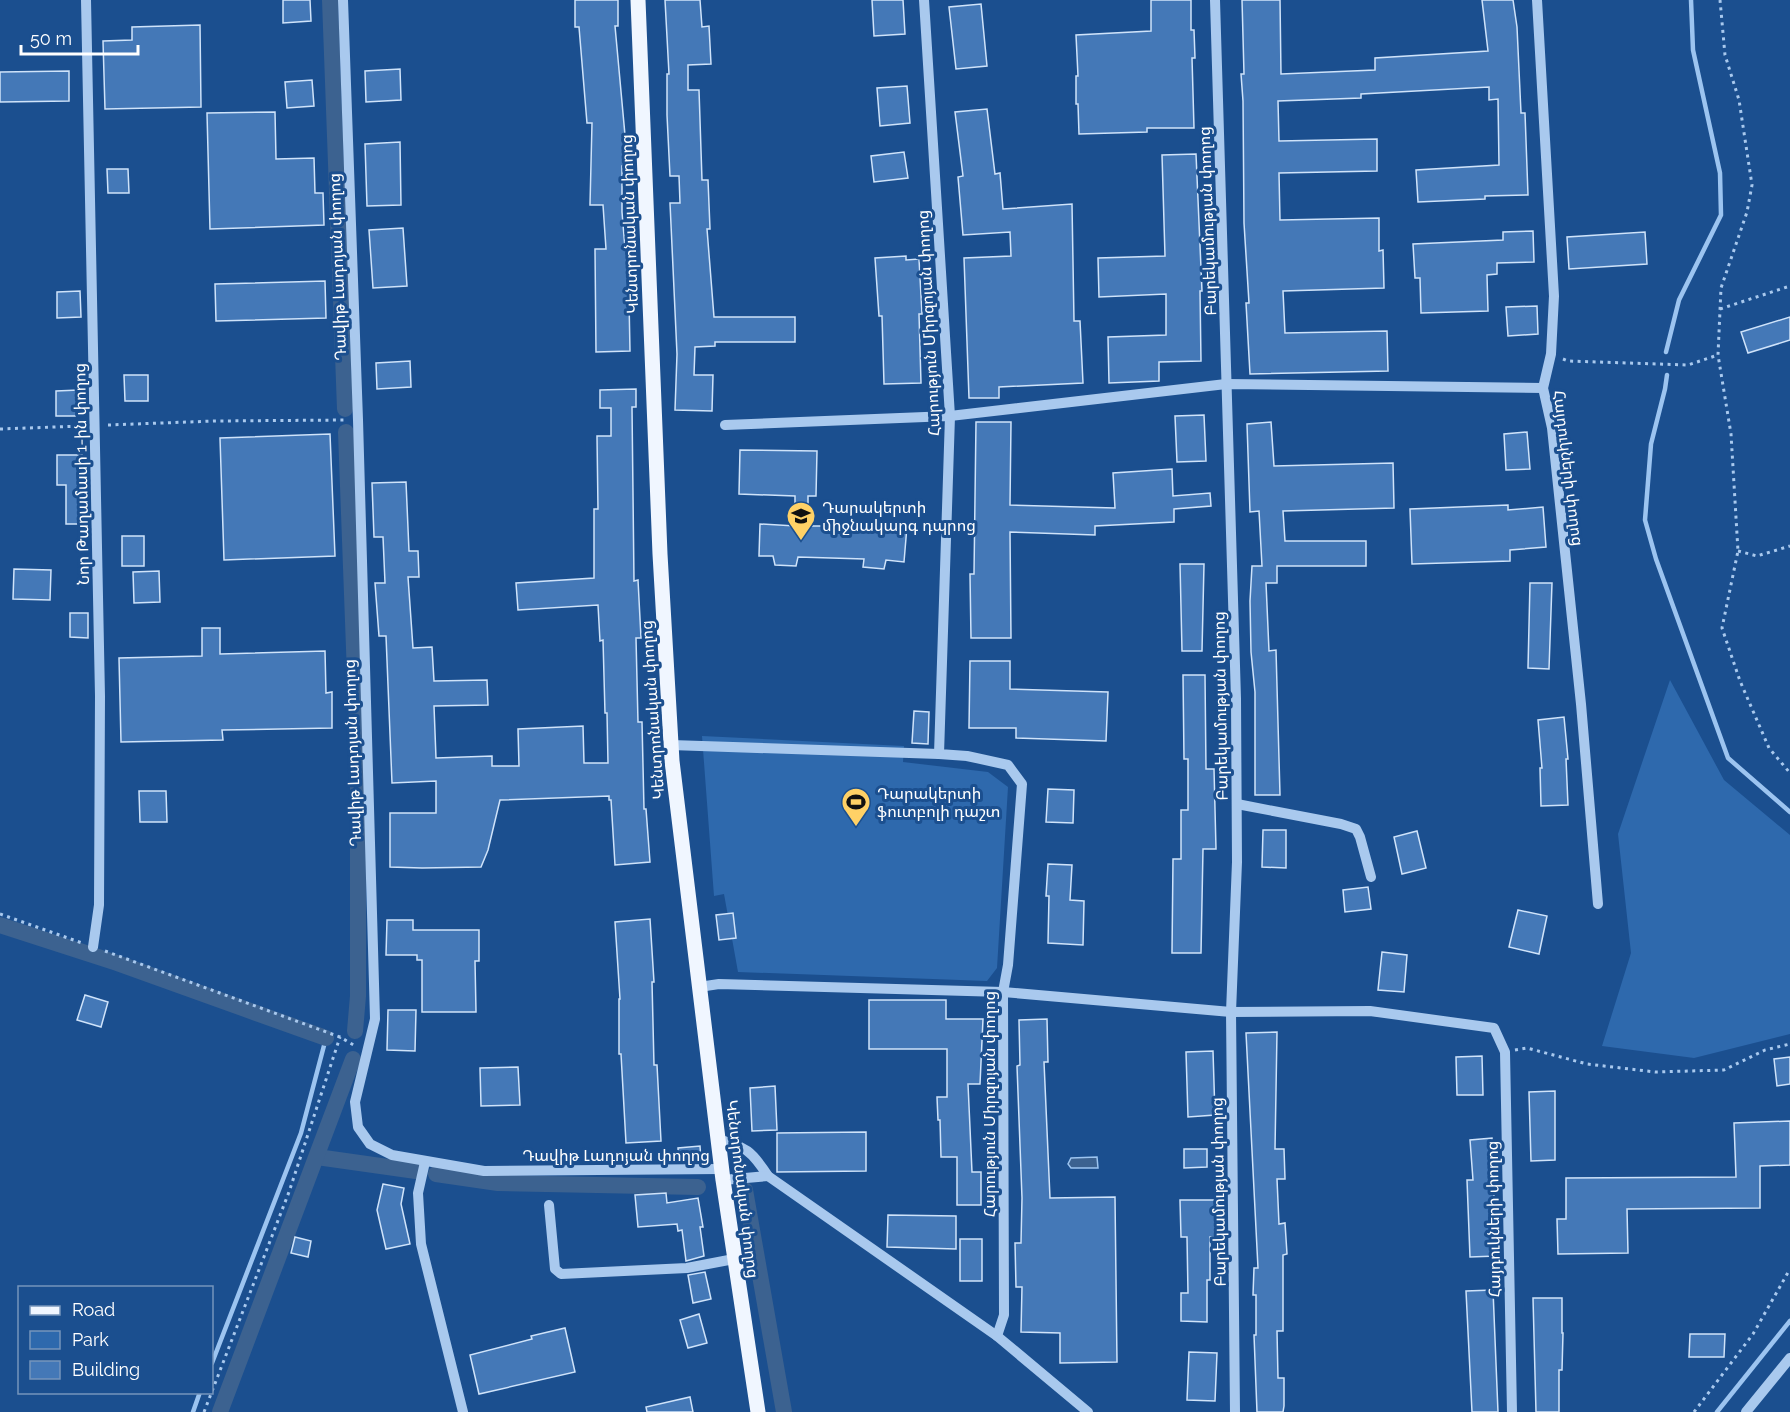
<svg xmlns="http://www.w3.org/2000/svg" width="1790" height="1412" font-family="Raleway,'Noto Sans Armenian',sans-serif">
  <rect width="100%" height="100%" fill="#1b4f8f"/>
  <g fill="#2e69ad">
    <polygon points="1670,680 1724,780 1790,835 1790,1034 1694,1058 1602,1046 1631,953 1618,834"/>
    <polygon points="702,736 904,746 903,762 988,772 1008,787 997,968 987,981 738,972 724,894 714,896"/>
  </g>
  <polygon fill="#3c6290" stroke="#9cc4f0" stroke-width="1.5" points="1097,1157 1098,1168 1071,1168 1068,1164 1071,1158"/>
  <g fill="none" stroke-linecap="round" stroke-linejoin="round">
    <g stroke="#9cc4f0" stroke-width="4.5">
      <polyline points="1666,352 1679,300 1721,215 1720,173 1693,50 1691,0"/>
      <polyline points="1667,375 1665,389 1651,444 1645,520 1656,559 1728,758 1790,812"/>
      <polyline points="212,1363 301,1133 326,1038"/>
      <polyline points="193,1412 200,1392"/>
      <polyline points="1717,1412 1790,1321"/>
    </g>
    <g stroke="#3c6290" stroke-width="16">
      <polyline points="330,0 345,409"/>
      <polyline points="346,432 358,756 358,996 355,1031"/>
      <polyline points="0,925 117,963 326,1038"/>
      <polyline points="317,1157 416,1171"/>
      <polyline points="436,1174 498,1183 698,1187"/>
      <polyline points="745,1190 784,1412"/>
      <polyline points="220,1412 353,1059"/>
    </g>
  </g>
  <g fill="#4478b7" stroke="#cfe3fa" stroke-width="1.5">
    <polygon points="283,0 310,0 311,21 283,23"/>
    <polygon points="575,0 618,0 618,26 615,26 626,146 625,166 622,166 622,212 625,248 628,248 630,351 596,352 595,249 606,249 603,205 590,205 592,123 587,123 579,27 575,27"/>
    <polygon points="665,0 700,0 702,27 709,26 711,64 688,65 688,90 699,90 702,180 708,180 710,229 707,229 714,317 795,317 795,342 715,342 715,346 695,347 694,375 713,375 712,411 675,410 677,354 670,203 680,203 679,176 670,176 667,115 667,74 669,74"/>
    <polygon points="872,0 903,0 905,34 874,36"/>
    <polygon points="1151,0 1191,0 1191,30 1194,30 1195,58 1192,58 1194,128 1147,128 1147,132 1079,134 1078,104 1076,104 1076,76 1078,76 1076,35 1151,31"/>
    <polygon points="1242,0 1280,0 1281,74 1375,70 1375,58 1488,51 1482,0 1513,0 1517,27 1521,113 1525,113 1528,195 1485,196 1485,199 1418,202 1416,170 1499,165 1498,99 1489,100 1489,87 1361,94 1361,98 1278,101 1279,141 1377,139 1377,171 1279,173 1280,220 1379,218 1379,251 1383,250 1384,288 1283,291 1285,333 1387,331 1388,371 1250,374 1246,303 1249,303 1244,223 1243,101 1241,74 1244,74"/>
    <polygon points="981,4 987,66 956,69 949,7"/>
    <polygon points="200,25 201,107 105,109 103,41 132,40 132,27"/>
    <polygon points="400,69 401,100 366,102 365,71"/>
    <polygon points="69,71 69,101 0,102 0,72"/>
    <polygon points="312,80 314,106 287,108 285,82"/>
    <polygon points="907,86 910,123 880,126 877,88"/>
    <polygon points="987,109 995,174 1000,173 1003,209 1072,204 1074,321 1080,321 1083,383 999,387 999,398 969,398 964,258 1011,256 1010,232 963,235 958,177 963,176 955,112"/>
    <polygon points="275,112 276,159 314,158 315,193 323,193 324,225 210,229 207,113"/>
    <polygon points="400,142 401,205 367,206 365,144"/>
    <polygon points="904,152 908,178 874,182 871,156"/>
    <polygon points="1196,154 1202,291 1200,291 1201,361 1159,362 1159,381 1109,383 1108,337 1166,335 1166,294 1099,297 1098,258 1165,256 1162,155"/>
    <polygon points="107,169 128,169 129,193 108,193"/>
    <polygon points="403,228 407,286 373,288 369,230"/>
    <polygon points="1533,231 1534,262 1497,263 1497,274 1487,275 1488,311 1421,313 1420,278 1415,278 1413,244 1503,240 1503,232"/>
    <polygon points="1645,232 1647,264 1569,269 1567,237"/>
    <polygon points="906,256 906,260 919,259 922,314 919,314 921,383 884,384 882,316 879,316 875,258"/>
    <polygon points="325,281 326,318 216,321 215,284"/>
    <polygon points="80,291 81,317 57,318 57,292"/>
    <polygon points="1537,306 1538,334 1508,336 1506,307"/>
    <polygon points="1790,317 1790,340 1748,353 1741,332"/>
    <polygon points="410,361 411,387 377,389 376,363"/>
    <polygon points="124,375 148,375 148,401 125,401"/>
    <polygon points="636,389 636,407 632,407 634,581 638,580 641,638 636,638 638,722 642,722 644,809 646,809 650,862 615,865 611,800 609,800 609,796 500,800 488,850 481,867 422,868 390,867 390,813 436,813 436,781 392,783 386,636 379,636 375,583 385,583 383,537 374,537 372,483 406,482 409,551 418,551 419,577 408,577 413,648 432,647 434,681 487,680 488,705 434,706 436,758 492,756 492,766 519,766 518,729 583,726 584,763 608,763 607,713 605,713 603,640 600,641 598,605 518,610 516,583 594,578 594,509 598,509 597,436 611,436 611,408 600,408 600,390"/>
    <polygon points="79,390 80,416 56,416 56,391"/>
    <polygon points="1204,415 1206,461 1177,462 1175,416"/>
    <polygon points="976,422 1011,422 1010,505 1115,508 1113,473 1172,469 1173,496 1210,493 1211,506 1174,509 1174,522 1095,526 1095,535 1010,532 1011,638 971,638 970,574 974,574"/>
    <polygon points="1271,422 1274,466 1393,463 1394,508 1283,511 1285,541 1366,541 1366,566 1277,566 1277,583 1266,583 1269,651 1276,650 1280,795 1255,795 1255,692 1251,652 1250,601 1252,566 1262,566 1259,511 1250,512 1247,424"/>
    <polygon points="1527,432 1530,469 1506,470 1504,434"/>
    <polygon points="330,434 335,556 224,560 220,438"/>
    <polygon points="740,450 817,451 816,496 808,496 808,526 907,526 904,562 886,560 884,569 863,567 864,559 798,557 796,566 775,565 773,556 759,556 760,524 795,526 795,496 739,494"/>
    <polygon points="57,455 82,455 82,485 80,485 81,524 66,524 66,485 57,485"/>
    <polygon points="1508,505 1508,510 1543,507 1546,547 1510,550 1510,561 1412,564 1410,509"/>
    <rect x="122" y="536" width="22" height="30"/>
    <polygon points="1180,564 1204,564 1202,651 1182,651"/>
    <polygon points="14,569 51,570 50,600 13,599"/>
    <polygon points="159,571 160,602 134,603 133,572"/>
    <polygon points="1530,583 1552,583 1549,669 1528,668"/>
    <polygon points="70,613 88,613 88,638 70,637"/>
    <polygon points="202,628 220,628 220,654 325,651 326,693 332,692 332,728 222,730 223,740 121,742 119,658 202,656"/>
    <polygon points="970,661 1010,661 1010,689 1108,692 1106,741 1016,738 1016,728 969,728"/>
    <polygon points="1183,675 1205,675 1206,769 1214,769 1216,849 1203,849 1201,953 1172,953 1173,859 1181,859 1181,810 1188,810 1188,759 1184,759"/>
    <polygon points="914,711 929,712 928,744 912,743"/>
    <polygon points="1564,717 1568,759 1566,759 1568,805 1541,806 1540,768 1542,768 1538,720"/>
    <polygon points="1048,789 1074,790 1073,823 1046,822"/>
    <polygon points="139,791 166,791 167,822 140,822"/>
    <polygon points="1263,830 1286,830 1286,868 1262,867"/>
    <polygon points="1417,831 1426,868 1402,874 1394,837"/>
    <polygon points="1048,864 1072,865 1070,900 1084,901 1083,945 1048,943 1049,896 1046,896"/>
    <polygon points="1368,887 1371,909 1345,912 1343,890"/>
    <polygon points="1518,910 1547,916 1539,954 1509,947"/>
    <polygon points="733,913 736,938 719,940 716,915"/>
    <polygon points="650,919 654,982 652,982 654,1065 657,1065 661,1141 626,1143 621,1054 619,1054 619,999 620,999 615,922"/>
    <polygon points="387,920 413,920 413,930 479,930 479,961 475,961 476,1012 422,1012 422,960 417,960 417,955 386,955"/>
    <polygon points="1382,952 1407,955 1404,992 1378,990"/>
    <polygon points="85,995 108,1002 101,1027 77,1020"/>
    <polygon points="869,1000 946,1000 946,1019 983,1019 980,1084 968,1084 972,1172 981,1172 981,1205 957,1205 957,1157 941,1157 940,1120 938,1120 937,1097 947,1097 947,1049 869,1049"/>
    <polygon points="388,1010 416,1010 415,1051 387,1050"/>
    <polygon points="1047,1019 1048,1062 1044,1062 1050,1198 1115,1197 1117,1362 1060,1363 1060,1333 1021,1332 1022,1287 1016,1287 1015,1243 1021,1243 1022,1198 1017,1066 1020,1065 1019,1020"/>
    <polygon points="1277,1032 1275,1149 1284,1149 1285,1179 1277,1179 1279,1224 1285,1223 1287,1254 1283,1255 1283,1331 1277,1331 1278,1378 1284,1378 1284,1406 1283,1412 1257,1412 1254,1335 1256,1335 1256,1295 1253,1295 1254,1268 1258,1268 1246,1033"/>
    <polygon points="1213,1051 1215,1115 1188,1117 1186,1052"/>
    <polygon points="1482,1056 1483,1095 1457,1095 1456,1057"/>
    <polygon points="1790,1057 1790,1084 1777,1086 1774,1059"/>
    <polygon points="518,1067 520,1105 481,1106 480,1068"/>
    <polygon points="775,1086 777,1130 752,1131 750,1088"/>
    <polygon points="1555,1091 1555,1160 1531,1161 1529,1092"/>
    <polygon points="1790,1121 1790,1165 1760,1166 1760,1208 1627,1209 1628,1253 1558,1254 1557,1219 1566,1219 1566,1178 1736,1177 1734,1123"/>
    <polygon points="866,1132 866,1171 777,1172 777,1133"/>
    <polygon points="1492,1138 1496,1256 1470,1257 1467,1180 1473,1180 1470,1140"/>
    <polygon points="700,1146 701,1161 679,1162 678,1148"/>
    <polygon points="1184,1149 1207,1149 1207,1167 1184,1168"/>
    <polygon points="383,1184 404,1188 401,1204 410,1244 386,1249 377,1210"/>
    <polygon points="666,1193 667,1203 698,1198 703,1227 700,1227 704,1256 686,1261 682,1230 678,1231 677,1224 638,1227 635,1195"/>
    <polygon points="1180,1200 1217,1200 1217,1237 1210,1237 1210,1280 1207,1280 1207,1322 1181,1321 1181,1293 1188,1293 1187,1237 1181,1237"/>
    <polygon points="888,1215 956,1216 956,1249 887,1247"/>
    <polygon points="295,1237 311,1241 308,1257 291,1253"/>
    <rect x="960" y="1239" width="22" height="42"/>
    <polygon points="705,1272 711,1299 693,1303 688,1275"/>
    <polygon points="1493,1290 1498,1412 1472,1412 1466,1291"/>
    <polygon points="1533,1298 1562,1298 1562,1333 1563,1333 1562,1370 1559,1370 1559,1412 1536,1412"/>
    <polygon points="699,1314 707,1343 688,1348 680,1320"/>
    <polygon points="565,1328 575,1372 479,1394 470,1355 532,1339 531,1336"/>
    <polygon points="1690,1334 1725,1334 1724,1357 1689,1357"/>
    <polygon points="1189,1352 1217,1353 1215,1401 1187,1400"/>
    <polygon points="690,1397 693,1412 647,1412 646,1407"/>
  </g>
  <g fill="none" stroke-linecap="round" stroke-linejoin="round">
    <g stroke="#a9c9ee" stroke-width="3" stroke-dasharray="3 4.5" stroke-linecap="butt">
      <polyline points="1720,0 1725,55 1739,100 1752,185 1747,212 1721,288 1718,355 1731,434 1738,551 1722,628 1740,681 1769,748 1790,773"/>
      <polyline points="1720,309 1790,286"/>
      <polyline points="1563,359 1568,361 1688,365 1718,355"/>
      <polyline points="108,425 215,421 347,420"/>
      <polyline points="0,429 83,426"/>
      <polyline points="1738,551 1757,556 1790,546"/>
      <polyline points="0,914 82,943"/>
      <polyline points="105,951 340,1037 357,1047"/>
      <polyline points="1515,1050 1527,1048 1587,1064 1655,1072 1724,1070 1765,1050 1790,1044"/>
      <polyline points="204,1412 289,1192 340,1037"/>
      <polyline points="1694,1412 1753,1334 1790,1269"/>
    </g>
    <g stroke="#a9c9ee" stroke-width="10">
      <polyline points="86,0 100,696 99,905 93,947"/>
      <polyline points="343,0 358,420 375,1019 355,1102 358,1127 370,1144 392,1155 484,1171 721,1169"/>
      <polyline points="924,0 950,416 939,754 967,756 1008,765 1022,784 1008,965 1003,992 1004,1315 997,1336"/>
      <polyline points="1215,0 1236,699 1237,862 1231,1012 1235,1412"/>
      <polyline points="1537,0 1554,296 1551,354 1543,388 1552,428 1581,704 1598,904"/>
      <polyline points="725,425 950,416 1226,384 1543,388"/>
      <polyline points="671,745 939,754"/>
      <polyline points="1237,804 1341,824 1356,829 1360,837 1371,877"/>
      <polyline points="699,987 719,984 1003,992 1231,1012 1370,1011 1494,1028 1505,1052 1512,1412"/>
      <path d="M718,1139c29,9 33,11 50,37l229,160 91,76"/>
      <polyline points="425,1162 418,1193 421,1244 463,1412"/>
      <polyline points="723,1180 768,1176"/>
      <polyline points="549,1205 555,1269 561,1274 687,1268 734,1259"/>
      <polyline points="1746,1412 1790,1358"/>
    </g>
    <polyline stroke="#f0f6ff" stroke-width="15" points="638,0 660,554 672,761 723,1180 758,1412"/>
  </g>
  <defs>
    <g id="school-pin" transform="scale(1.5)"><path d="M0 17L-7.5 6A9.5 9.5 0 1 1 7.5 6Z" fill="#ffd166" stroke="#1b4f8f"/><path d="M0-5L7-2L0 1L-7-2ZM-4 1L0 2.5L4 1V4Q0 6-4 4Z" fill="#111"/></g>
    <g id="stadium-pin" transform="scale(1.5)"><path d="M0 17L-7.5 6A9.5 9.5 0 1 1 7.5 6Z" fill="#ffd166" stroke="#1b4f8f"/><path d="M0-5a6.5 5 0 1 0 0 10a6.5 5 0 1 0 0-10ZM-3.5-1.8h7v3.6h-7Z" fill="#111"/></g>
  </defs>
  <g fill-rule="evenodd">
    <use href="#school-pin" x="801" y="516"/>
    <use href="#stadium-pin" x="856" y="802"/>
  </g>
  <g text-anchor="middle" stroke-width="6" stroke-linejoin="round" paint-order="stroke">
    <g font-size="16" fill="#fff" stroke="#1b4f8f">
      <text transform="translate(1207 221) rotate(-92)" y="6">Բարեկամության փողոց</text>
      <text transform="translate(629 224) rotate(-92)" y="6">Կենտրոնական փողոց</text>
      <text transform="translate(337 267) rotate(-92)" y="6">Դավիթ Լադոյան փողոց</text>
      <text transform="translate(928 323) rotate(-93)" y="6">Հարություն Միրզոյան փողոց</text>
      <text transform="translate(1569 468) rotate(83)" y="6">Հայդուկների փողոց</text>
      <text transform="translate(81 474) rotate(-91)" y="6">Նոր Թաղամասի 1-ին փողոց</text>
      <text transform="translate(1220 706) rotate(-91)" y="6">Բարեկամության փողոց</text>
      <text transform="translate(652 710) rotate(-94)" y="6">Կենտրոնական փողոց</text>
      <text transform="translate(352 753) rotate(-92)" y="6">Դավիթ Լադոյան փողոց</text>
      <text transform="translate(989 1104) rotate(-90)" y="6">Հարություն Միրզոյան փողոց</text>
      <text x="616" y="1161">Դավիթ Լադոյան փողոց</text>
      <text transform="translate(743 1189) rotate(83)" y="6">Կենտրոնական փողոց</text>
      <text transform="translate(1218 1192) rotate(-91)" y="6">Բարեկամության փողոց</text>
      <text transform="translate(1493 1219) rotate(-91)" y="6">Հայդուկների փողոց</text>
    </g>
    <g font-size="16" fill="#fff" stroke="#1b4f8f" text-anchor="start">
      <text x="822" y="513">Դարակերտի<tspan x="822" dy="18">միջնակարգ դպրոց</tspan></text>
      <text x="877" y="799">Դարակերտի<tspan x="877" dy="18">ֆուտբոլի դաշտ</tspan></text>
    </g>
  </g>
  <rect x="18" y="1286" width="195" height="108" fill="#1b4f8f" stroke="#7695bc" stroke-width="1.5"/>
  <rect x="30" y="1306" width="30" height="9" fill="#f0f6ff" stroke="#7695bc" stroke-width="1.5"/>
  <text x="72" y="1316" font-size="18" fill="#ffffff">Road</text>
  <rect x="30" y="1331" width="30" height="18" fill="#2e69ad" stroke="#7695bc" stroke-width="1.5"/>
  <text x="72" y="1346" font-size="18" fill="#ffffff">Park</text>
  <rect x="30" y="1361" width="30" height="18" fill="#4478b7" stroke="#7695bc" stroke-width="1.5"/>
  <text x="72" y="1376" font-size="18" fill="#ffffff">Building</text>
  <path d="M21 45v9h117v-9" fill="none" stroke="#ffffff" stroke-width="3"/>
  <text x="30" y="45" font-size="18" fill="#ffffff" stroke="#1b4f8f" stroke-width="4.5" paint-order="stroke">50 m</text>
</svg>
